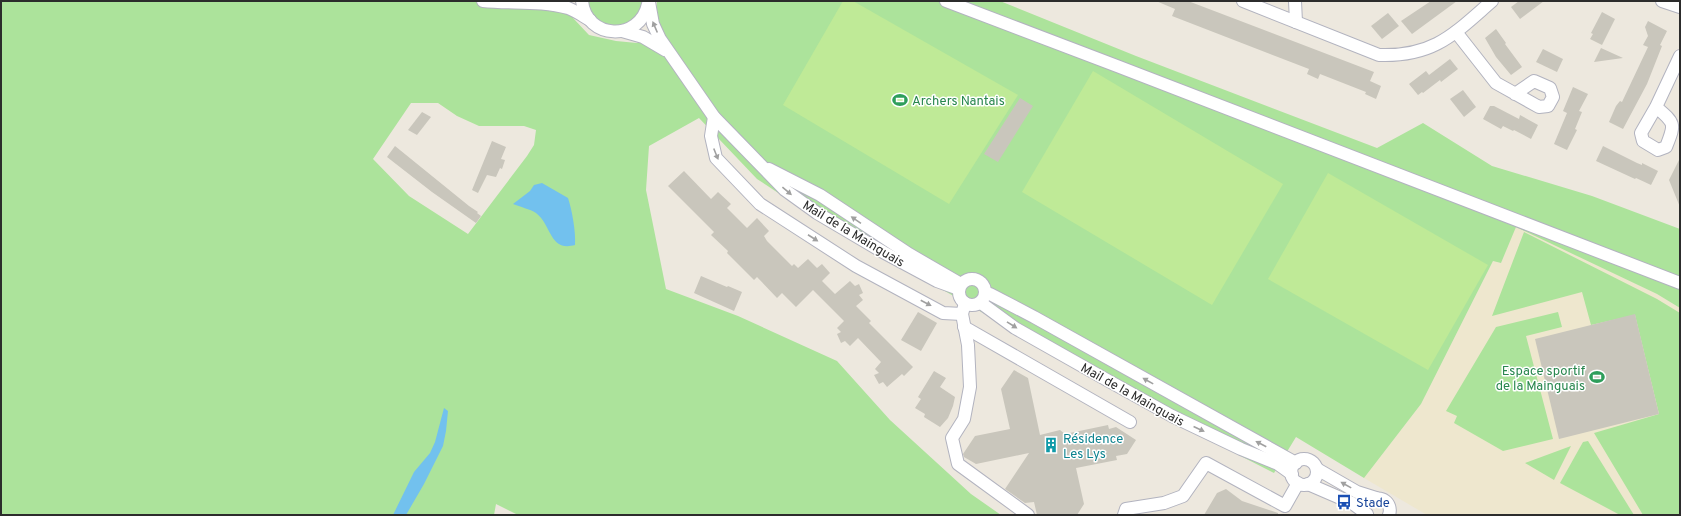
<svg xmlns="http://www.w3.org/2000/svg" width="1681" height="516" font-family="Overpass,sans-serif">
  <rect width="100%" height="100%" fill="#ede8de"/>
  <polygon fill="#eee7ce" points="1516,226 1657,294 1680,308 1680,515 1427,515 1364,478 1421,404 1493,261 1501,263"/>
  <g fill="#ace39b" fill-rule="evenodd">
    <path d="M1,1h570l2,17 16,17 27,6 21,2 15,-9 4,-20 1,-13h343l136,55 241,92 46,-25 69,43 100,30 88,33v79l-23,-14 -141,-67 -15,36 -8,-2 -72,143 -57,74 -68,-41 -22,36 -104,-53 -363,-208 -50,-33 -58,-61 -50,28 -3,44 20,99 72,27 99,45 53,59 81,74 30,21h-483l-22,-11 -2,11h-493zM411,103h27l19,13 22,10h45l12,4 -2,15 -7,11 -59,78 -59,-38 -36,-37z"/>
    <path d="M588,1h54c-2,30 -47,36 -54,0z"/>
    <polygon points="1524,232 1657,299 1680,313 1680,515 1643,515 1594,433 1659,414 1635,315 1591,325 1582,292 1492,316"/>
    <polygon points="1558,312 1562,327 1526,336 1553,439 1503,451 1454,423 1457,416 1446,411 1496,327"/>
    <polygon points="1588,441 1634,515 1620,515 1560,483 1583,442"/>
    <polygon points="1571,446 1554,480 1525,463"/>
  </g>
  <g fill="#bfea97">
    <polygon points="843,1 853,1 1018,95 949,204 783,105"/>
    <polygon points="1093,71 1283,184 1212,305 1022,192"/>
    <polygon points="1328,173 1488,265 1428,370 1268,279"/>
  </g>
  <g fill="#72c1ee">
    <path d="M542,183l26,15c4,12 8,34 7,47 -26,7 -23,-20 -39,-32 -6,-4 -16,-6 -23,-9l17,-13 4,-6z"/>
    <polygon points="444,408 448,411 446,431 443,446 424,484 406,515 393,515 414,472 430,453 435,442"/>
  </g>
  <g fill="#c9c6bc">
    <polygon points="1156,1 1188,1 1374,72 1370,81 1381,86 1376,99 1365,94 1366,92 1320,74 1318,79 1307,74 1309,69 1172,16 1175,9"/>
    <polygon points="1431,1 1457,1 1412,34 1401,21"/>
    <polygon points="1519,1 1544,1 1520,19 1511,7"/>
    <polygon points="1602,12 1615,19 1602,45 1590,39 1593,34 1591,33"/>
    <polygon points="1388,13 1399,26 1382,39 1371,26"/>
    <polygon points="1648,21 1667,31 1660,45 1662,46 1647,84 1623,129 1609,122 1616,106 1620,101 1622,102 1648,47 1643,45 1648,36 1645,27"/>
    <polygon points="1496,29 1506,43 1505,44 1522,67 1511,75 1496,57 1485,38"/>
    <polygon points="1601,48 1623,58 1594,62"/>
    <polygon points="1543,49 1563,59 1557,72 1536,62"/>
    <polygon points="1450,59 1458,69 1441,82 1440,80 1423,93 1422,92 1418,95 1409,84 1426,71 1429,75"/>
    <polygon points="1573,87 1588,94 1579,111 1582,112 1575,129 1577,130 1567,150 1554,144 1567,113 1563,111"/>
    <polygon points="1463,90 1476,107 1464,117 1450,99"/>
    <polygon points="1020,98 1033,106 998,162 984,154"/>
    <polygon points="1490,106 1494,106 1519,119 1520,115 1538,125 1531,139 1514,130 1513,131 1503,126 1501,129 1483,119"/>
    <polygon points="422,112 431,117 417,135 408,130"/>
    <polygon points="492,141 506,147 501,159 505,160 502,169 500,168 496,177 487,175 478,193 472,190"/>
    <polygon points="395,146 469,206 478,212 477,213 481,216 476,223 432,192 387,157"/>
    <polygon points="1603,146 1637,163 1642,165 1642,163 1658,171 1651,185 1636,178 1635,179 1596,161"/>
    <polygon points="1680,158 1680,207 1669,180"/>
    <polygon points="684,171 711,199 718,192 731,204 727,208 747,228 757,218 769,231 764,236 767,241 792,266 794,264 798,268 808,259 817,268 822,264 830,273 822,281 835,294 850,281 855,286 859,284 863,293 859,295 863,300 856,306 871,321 869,323 913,367 904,376 902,374 887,387 883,382 879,384 874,375 879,373 875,369 881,362 858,338 850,346 845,341 841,343 837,334 841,332 837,328 844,321 813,290 796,307 782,293 777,298 757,277 754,280 727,253 728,251 711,235 714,232 668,186"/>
    <polygon points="701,276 727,287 728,286 742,292 734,311 694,293"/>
    <polygon points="918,312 937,323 921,351 901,340"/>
    <polygon points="1635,314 1659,414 1559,439 1535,339"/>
    <polygon points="1014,370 1028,378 1040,435 1060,430 1065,434 1108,425 1109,429 1116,427 1136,440 1127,454 1116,456 1117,460 1076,468 1084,504 1077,515 1037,515 1034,502 1025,503 1005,489 1029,453 976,464 964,457 963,454 975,436 1010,429 1001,389"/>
    <polygon points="934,371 946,378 940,387 955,397 953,406 948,418 940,427 924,417 925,414 915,408 921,399 918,397"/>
    <polygon points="1226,489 1242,501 1278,513 1278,515 1204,515 1217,493"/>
  </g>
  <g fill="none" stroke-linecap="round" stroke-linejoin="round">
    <g stroke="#b2b3bf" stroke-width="14">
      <g id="minor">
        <path d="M483,1c28,3 58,-1 85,7 8,3 15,8 22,12"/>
        <path d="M582,1c4,39 58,41 66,3"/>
        <polyline points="946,1 1117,66 1680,283"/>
        <path d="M1243,1l136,54c55,2 75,-21 113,-54"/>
        <polyline points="1295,1 1296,22"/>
        <polyline points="1662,1 1680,7"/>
        <polyline points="649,2 653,24 660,39 714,117 785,190 817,213 883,252 937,281 959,289"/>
        <polyline points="622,31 643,37 665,50"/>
        <polyline points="1456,32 1496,83 1539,107 1548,106 1553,97 1550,88 1534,81 1515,94"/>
        <path d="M1656,107c20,17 19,17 10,40l-8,3 -15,-9 -2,-8 15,-26 24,-51"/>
        <polyline points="714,117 711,136 716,158 760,204 856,266 943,313 962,314"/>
        <polyline points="769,169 820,195 909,254 959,283"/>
        <circle cx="972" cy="292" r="13"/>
        <polyline points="986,293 990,294 1034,317 1296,463"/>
        <polyline points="965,303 962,314 968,345 970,387 964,419 952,438 958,464 1028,515"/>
        <polyline points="981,303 1015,328 1107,380 1172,416 1241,449 1278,464 1292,474"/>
        <polyline points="964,327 1130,422"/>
        <circle cx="1304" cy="472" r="13"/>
        <polyline points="1317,469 1357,492 1376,498"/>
        <polyline points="1308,484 1352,503 1367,514"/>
        <path d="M1370,501c11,-7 23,2 19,14"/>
        <polyline points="1124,515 1126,509 1164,503 1183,496 1206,463 1285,506 1298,483"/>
      </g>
    </g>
    <use href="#minor" stroke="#fff" stroke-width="12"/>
  </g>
  <defs><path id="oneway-solid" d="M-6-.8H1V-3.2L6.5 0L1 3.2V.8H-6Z"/></defs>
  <g fill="#a0a0a0">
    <use href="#oneway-solid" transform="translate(655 27) rotate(-113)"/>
    <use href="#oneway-solid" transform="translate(716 154) rotate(68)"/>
    <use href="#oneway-solid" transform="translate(787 191) rotate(40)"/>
    <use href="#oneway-solid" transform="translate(856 220) rotate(-146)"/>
    <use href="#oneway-solid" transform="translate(813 238) rotate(33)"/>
    <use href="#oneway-solid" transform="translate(926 303) rotate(28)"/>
    <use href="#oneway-solid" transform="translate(1012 325) rotate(32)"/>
    <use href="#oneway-solid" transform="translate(1148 381) rotate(-151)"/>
    <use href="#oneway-solid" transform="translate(1199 429) rotate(25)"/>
    <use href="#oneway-solid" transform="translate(1261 444) rotate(-152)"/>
    <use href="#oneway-solid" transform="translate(1346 485) rotate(-151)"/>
  </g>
  <defs>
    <g id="stadium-bare" transform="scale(1.2)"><path d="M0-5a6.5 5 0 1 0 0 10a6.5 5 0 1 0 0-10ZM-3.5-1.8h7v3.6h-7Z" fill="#2e9e5b" stroke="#fff" stroke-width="2.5" paint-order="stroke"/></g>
    <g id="building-bare" transform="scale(1.2)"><path d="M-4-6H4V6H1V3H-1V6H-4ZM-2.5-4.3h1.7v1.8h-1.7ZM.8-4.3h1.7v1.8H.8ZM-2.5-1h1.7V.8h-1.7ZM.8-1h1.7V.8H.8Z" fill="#0f9aa8" stroke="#fff" stroke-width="2.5" paint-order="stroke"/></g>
    <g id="bus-bare" transform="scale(1.2)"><path d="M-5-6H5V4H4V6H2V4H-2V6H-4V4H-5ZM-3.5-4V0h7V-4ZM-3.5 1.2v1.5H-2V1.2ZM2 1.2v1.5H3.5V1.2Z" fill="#1a4fb4" stroke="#fff" stroke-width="2.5" paint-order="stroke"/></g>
  </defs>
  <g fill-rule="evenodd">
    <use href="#stadium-bare" x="900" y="100"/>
    <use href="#stadium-bare" x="1597" y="377"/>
    <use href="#building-bare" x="1051" y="445"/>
    <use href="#bus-bare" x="1344" y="502"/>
  </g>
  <g text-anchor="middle" stroke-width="3" stroke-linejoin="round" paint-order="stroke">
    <g font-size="13" fill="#27864d" stroke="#fff" text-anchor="start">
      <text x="912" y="105">Archers Nantais</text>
      <text x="1585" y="375" text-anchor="end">Espace sportif<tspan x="1585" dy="15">de la Mainguais</tspan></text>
    </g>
    <g font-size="13" fill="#2c2c2c" stroke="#fff">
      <text transform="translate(854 233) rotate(31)" y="5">Mail de la Mainguais</text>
      <text transform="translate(1133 394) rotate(29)" y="5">Mail de la Mainguais</text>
    </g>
    <g font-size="13" fill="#0d838f" stroke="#fff" text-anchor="start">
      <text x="1063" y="443">Résidence<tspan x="1063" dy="15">Les Lys</tspan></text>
    </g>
    <g font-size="13" fill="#164399" stroke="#fff" text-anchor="start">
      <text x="1356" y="507">Stade</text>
    </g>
  </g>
  <rect width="1681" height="516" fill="none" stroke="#2c2c2c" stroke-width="4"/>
</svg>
